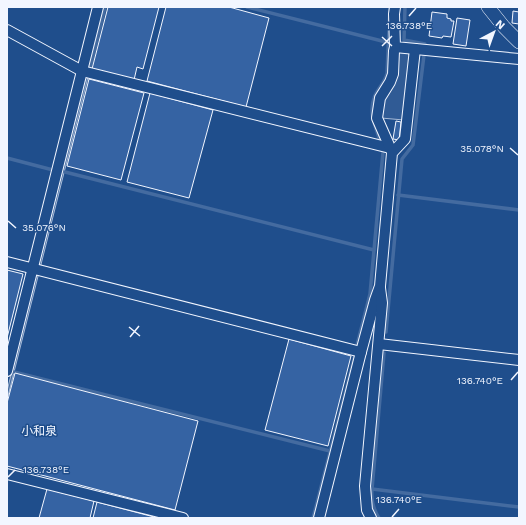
<svg xmlns="http://www.w3.org/2000/svg" width="526" height="525" font-family="'Work Sans','Noto Sans JP',sans-serif">
  <rect width="100%" height="100%" fill="#1f4e8c"/>
  <polygon fill="#305b95" stroke="#a8bbd7" points="397,51 408,53 410,56 404,120 381,118 382,101"/>
  <polygon fill="#446ba0" stroke="#a8bbd7" points="86,76 88,77 7,400 7,391"/>
  <g fill="none" stroke-linecap="round" stroke-linejoin="round">
    <g stroke="#446ba0" stroke-width="3.5">
      <polyline points="247,7 386,42"/>
      <polyline points="405,7 404,40 425,44"/>
      <polyline points="90,68 105,7"/>
      <polyline points="7,158 53,170"/>
      <polyline points="65,172 374,250"/>
      <polyline points="398,195 519,210"/>
      <polyline points="386,332 402,159 413,145 424,55"/>
      <path d="M357,345l13,-51 13,-142c-3,-18 -16,-35 -9,-54 3,-9 11,-15 13,-25l3,-66"/>
      <polyline points="14,372 330,451"/>
      <polyline points="372,489 519,507"/>
      <polyline points="313,518 355,355"/>
      <path d="M379,518c-6,-9 -8,-17 -7,-29l12,-136"/>
    </g>
  </g>
  <g fill="#3563a3" stroke="#f2f6ff">
    <polygon points="108,7 159,7 143,69 137,67 134,80 92,69"/>
    <polygon points="166,7 229,7 269,18 246,107 147,81"/>
    <polygon points="513,11 519,12 519,24 512,23"/>
    <polygon points="432,12 447,14 447,18 451,19 451,21 454,21 451,37 443,36 442,38 429,36"/>
    <polygon points="457,18 470,20 466,46 453,44"/>
    <polygon points="89,79 144,93 121,180 67,166"/>
    <polygon points="150,93 213,110 189,198 127,182"/>
    <polygon points="396,121 401,122 399,140 393,139"/>
    <polygon points="7,270 23,274 7,338"/>
    <polygon points="289,339 351,356 328,446 265,430"/>
    <polygon points="15,373 198,421 175,510 7,466 7,403"/>
    <polygon points="47,489 94,501 90,518 39,518"/>
    <polygon points="97,502 158,518 93,518"/>
  </g>
  <g fill="none" stroke-linecap="round" stroke-linejoin="round">
    <g stroke="#f2f6ff" stroke-width="12">
      <g id="minor">
        <polyline points="395,7 394,14 395,47 519,59"/>
        <polyline points="7,30 82,71 390,148"/>
        <polyline points="392,152 377,118 380,98 390,82 393,74 394,51 395,47"/>
        <polyline points="7,262 361,352"/>
        <polyline points="379,344 519,360"/>
        <polyline points="7,371 98,7"/>
        <polyline points="7,474 183,518"/>
        <polyline points="319,518 361,352 375,300 380,286 392,153 405,139 415,49"/>
        <polyline points="371,518 367,510 365,486 382,303 380,288"/>
      </g>
    </g>
    <g stroke="#f2f6ff" stroke-width="14">
      <polyline id="tertiary" points="488,7 504,27 519,42"/>
    </g>
    <use href="#minor" stroke="#1f4e8c" stroke-width="10"/>
    <use href="#tertiary" stroke="#1f4e8c" stroke-width="13"/>
  </g>
  <path fill="none" stroke="#f2f6ff" stroke-width="1.5" d="M409,16l7,-8M382,37l10,9M382,46l10,-10M510,148l8,7M8,221l8,7M129,327l11,9M130,337l9,-11M511,380l7,-8M8,477l7,-7M392,517l7,-8"/>
  <g text-anchor="middle" stroke-width="3" stroke-linejoin="round" paint-order="stroke">
    <g font-size="12" fill="#f2f6ff" stroke="#1f4e8c">
      <text x="39" y="435">小和泉</text>
    </g>
  </g>
  <g font-size="10" text-anchor="middle" fill="#f2f6ff" stroke="#1f4e8c" stroke-width="3" stroke-linejoin="round" paint-order="stroke">
    <text x="409" y="29">136.738°E</text>
    <text x="482" y="152">35.078°N</text>
    <text x="44" y="231">35.076°N</text>
    <text x="480" y="384">136.740°E</text>
    <text x="46" y="473">136.738°E</text>
    <text x="399" y="503">136.740°E</text>
  </g>
  <rect width="526" height="525" fill="none" stroke="#f2f6ff" stroke-width="16"/>
  <g transform="translate(494 32) rotate(41)" stroke="#1f4e8c" stroke-width="3" paint-order="stroke">
  <path d="M0-3L7 15L0 10L-7 15Z" fill="#f2f6ff"/>
  <text y="-6" font-size="11" font-weight="bold" text-anchor="middle" fill="#f2f6ff">N</text>
  </g>
</svg>
